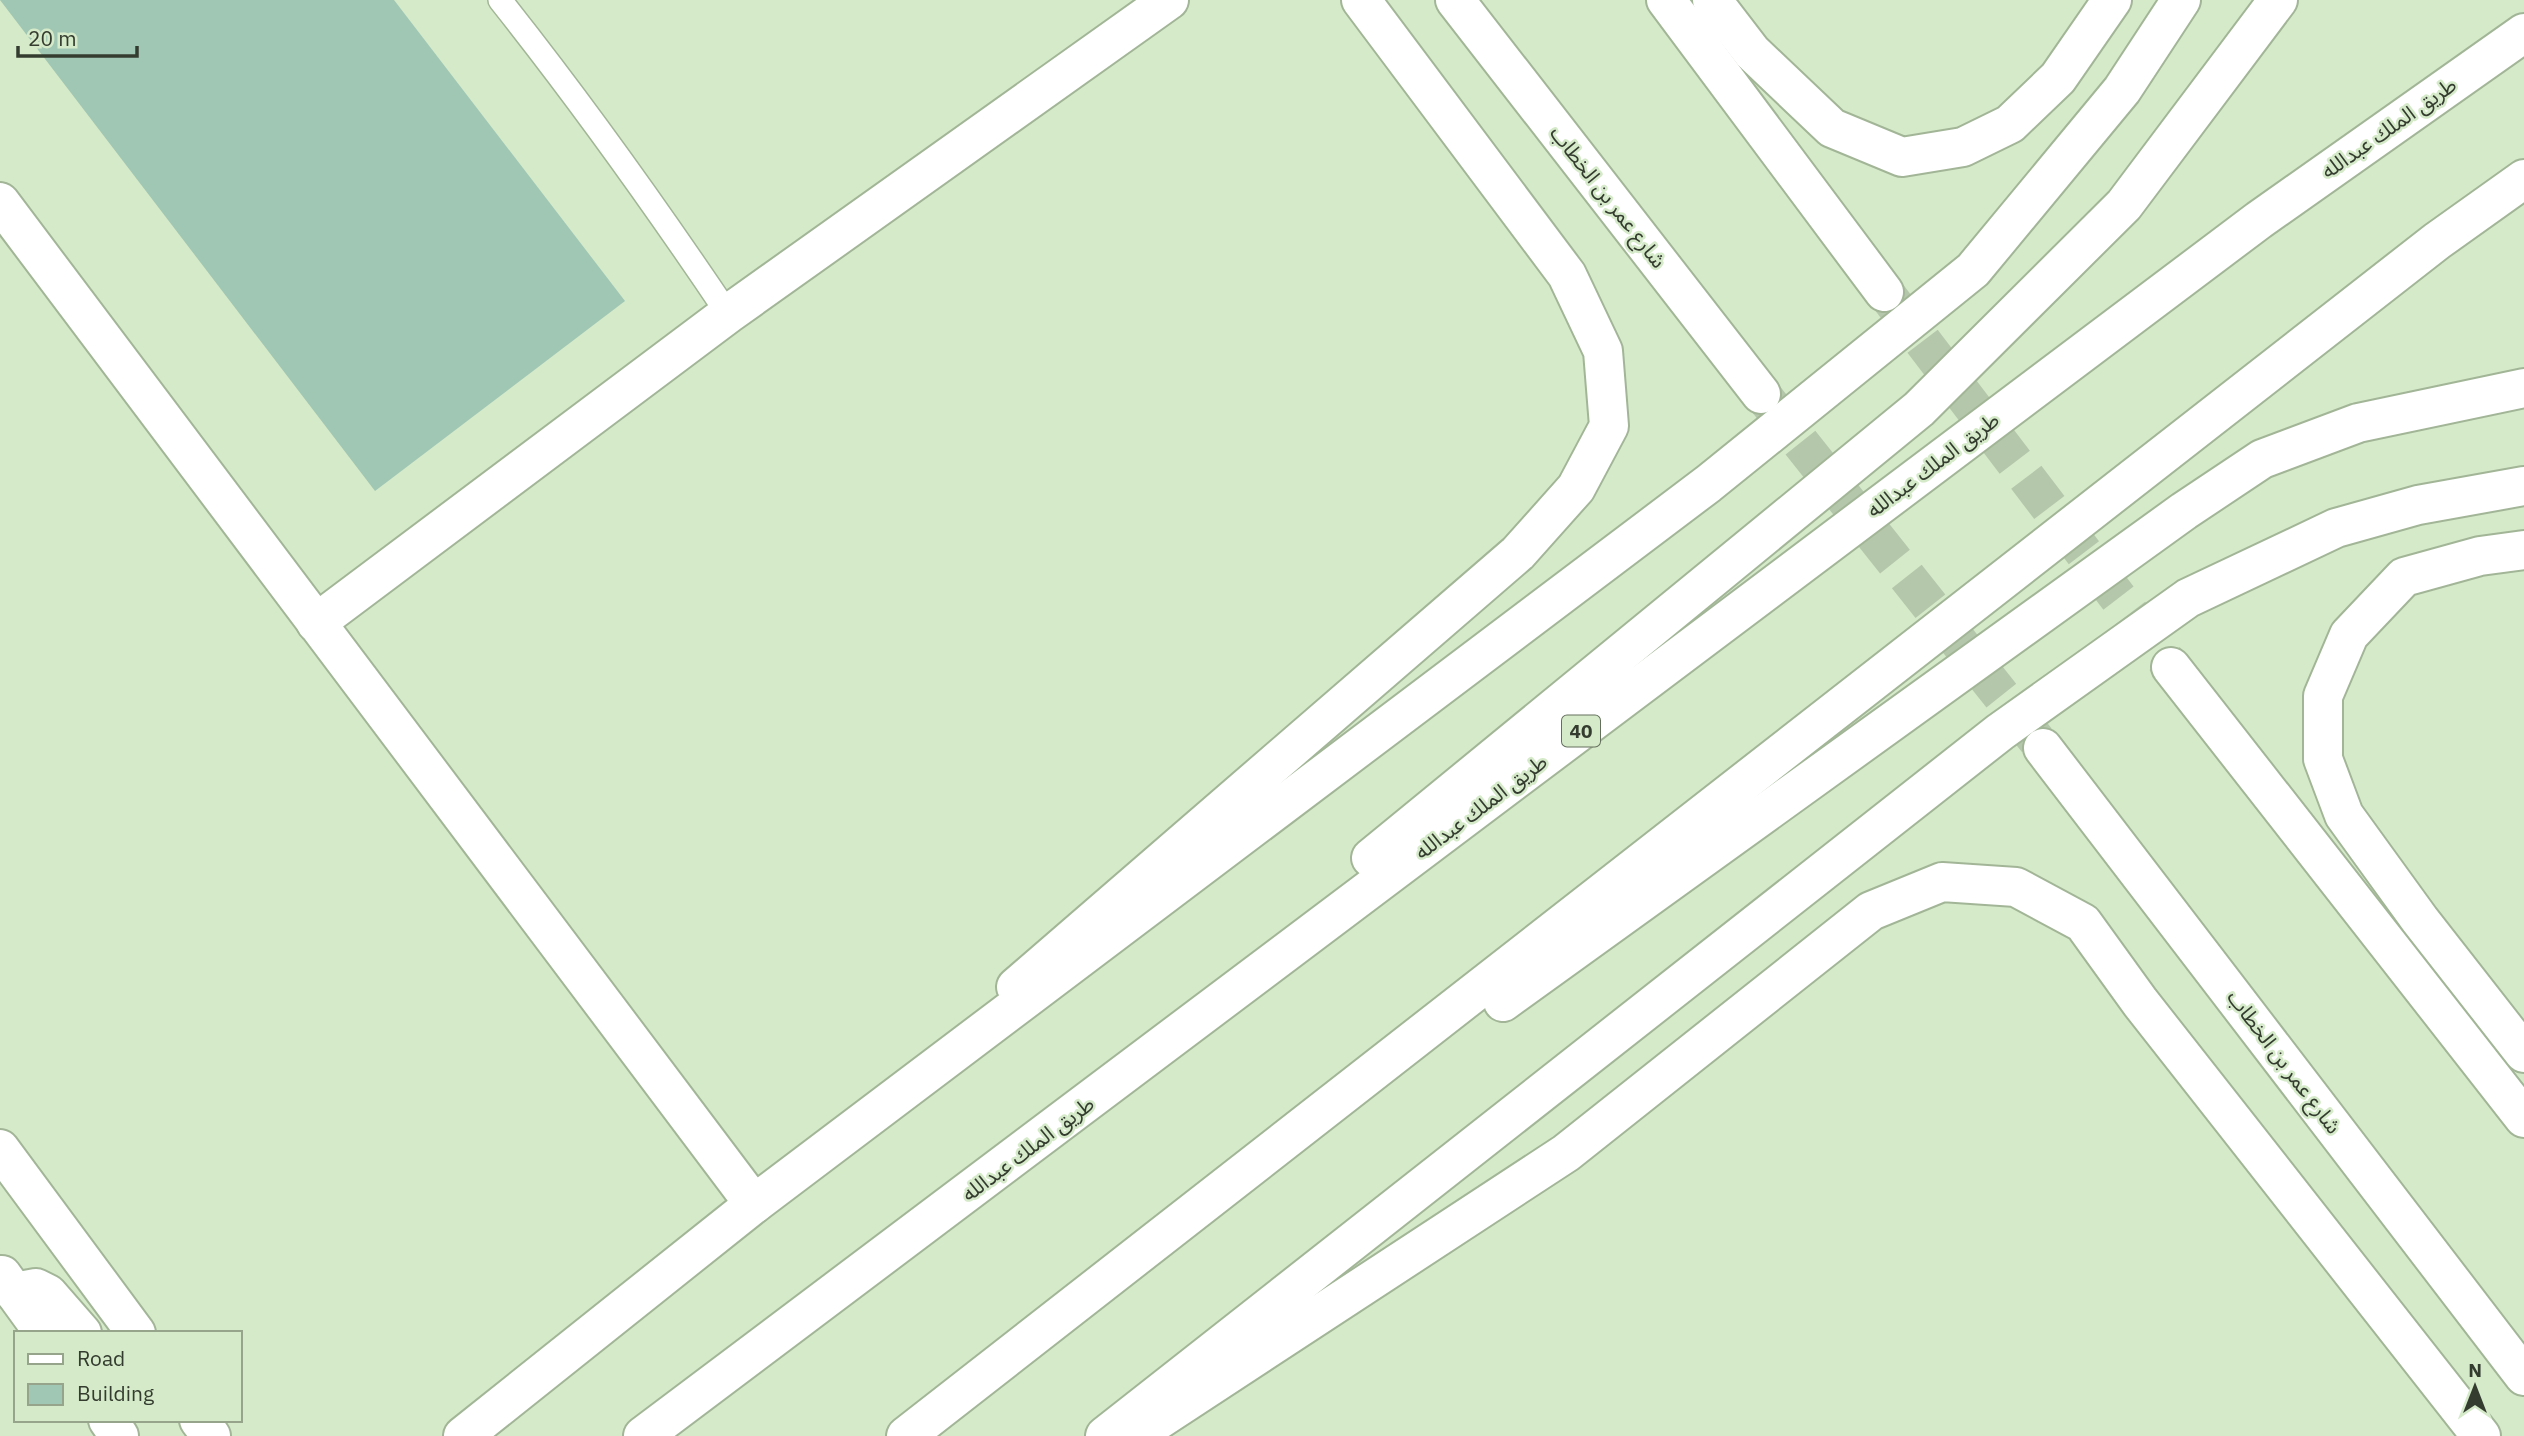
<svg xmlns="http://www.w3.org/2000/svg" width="2524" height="1436" font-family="'IBM Plex Sans','Noto Sans Arabic',sans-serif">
  <rect width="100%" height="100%" fill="#d5eac9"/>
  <polygon fill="#a0c6b4" points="0,0 394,0 625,301 375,491"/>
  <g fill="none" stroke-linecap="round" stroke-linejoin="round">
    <g stroke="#b5c7aa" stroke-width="38" stroke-dasharray="38 19" stroke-linecap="butt">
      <polyline points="1888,296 2171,667"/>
      <polyline points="1765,398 2039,743"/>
    </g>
    <g stroke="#a2b697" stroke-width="26">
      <path id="service" d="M500,0c81,102 156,207 228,314"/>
    </g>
    <g stroke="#a2b697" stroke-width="42">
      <g id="minor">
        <polyline points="0,202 754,1204"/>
        <polyline points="316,623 728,314 1169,0"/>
        <polyline points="0,1149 136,1333"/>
        <polyline points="2,1275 44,1333"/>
        <polyline points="14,1292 36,1288 48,1294 82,1333"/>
        <polyline points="108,1420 119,1436"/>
        <polyline points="199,1420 211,1436"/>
      </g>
    </g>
    <g stroke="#a2b697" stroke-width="42">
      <g id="tertiary">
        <polyline points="1712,0 1752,52 1832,128 1902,157 1963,147 2010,124 2058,78 2112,0"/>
        <polyline points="2524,550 2480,556 2404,577 2349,635 2323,696 2323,759 2344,815 2420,920 2524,1053"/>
        <polyline points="1016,987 1518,553 1576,488 1609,426 1603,351 1567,275 1361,0"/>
        <polyline points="1134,1436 1566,1153 1871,911 1942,882 2016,887 2083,923 2140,1002 2481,1436"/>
      </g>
    </g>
    <g stroke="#a2b697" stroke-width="42">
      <g id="primary">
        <polyline points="1455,0 1761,394"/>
        <polyline points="1666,0 1884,292"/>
        <polyline points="2171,667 2524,1118"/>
        <polyline points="2043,748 2524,1376"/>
        <polyline points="463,1436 754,1204 1708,484 1973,270 2122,90 2181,0"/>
        <polyline points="1105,1436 2000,732 2188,598 2336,528 2418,505 2524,486"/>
      </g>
    </g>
    <g stroke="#a2b697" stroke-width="42">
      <g id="motorway">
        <polyline points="1371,858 1919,409 2124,205 2278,0"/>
        <polyline points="1503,1002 2184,511 2262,459 2358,423 2524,388"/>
        <polyline points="643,1436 2259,220 2524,33"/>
        <polyline points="906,1436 2437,241 2524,179"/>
      </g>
    </g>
    <use href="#service" stroke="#fff" stroke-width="23"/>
    <use href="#minor" stroke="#fff" stroke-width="38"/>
    <use href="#tertiary" stroke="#fff" stroke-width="38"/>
    <use href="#primary" stroke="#fff" stroke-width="38"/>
    <use href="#motorway" stroke="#fff" stroke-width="38"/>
  </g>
  <g text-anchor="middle" stroke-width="5" stroke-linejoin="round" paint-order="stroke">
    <rect fill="#d5eac9" stroke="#64705d" stroke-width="2" x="1562" y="715.5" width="38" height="31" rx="5"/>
    <g font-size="19" font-weight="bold" fill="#343c2f">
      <text x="1581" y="738">40</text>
    </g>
    <g font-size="21" fill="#343c2f" stroke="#d5eac9">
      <text transform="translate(2389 128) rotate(-35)" y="7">طريق الملك عبدالله</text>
      <text transform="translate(1608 197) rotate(52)" y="7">شارع عمر بن الخطاب</text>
      <text transform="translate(1933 465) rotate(-37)" y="7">طريق الملك عبدالله</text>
      <text transform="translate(1481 807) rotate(-37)" y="7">طريق الملك عبدالله</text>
      <text transform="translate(2284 1062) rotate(53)" y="7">شارع عمر بن الخطاب</text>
      <text transform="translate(1028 1149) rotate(-37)" y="7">طريق الملك عبدالله</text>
    </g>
  </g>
  <rect x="14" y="1331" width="228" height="91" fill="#d5eac9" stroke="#95a48b" stroke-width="2"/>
  <rect x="28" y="1354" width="35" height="10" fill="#ffffff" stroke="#95a48b" stroke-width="2"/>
  <text x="77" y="1366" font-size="21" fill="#343c2f">Road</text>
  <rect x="28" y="1384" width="35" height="21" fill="#a0c6b4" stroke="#95a48b" stroke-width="2"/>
  <text x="77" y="1401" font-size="21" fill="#343c2f">Building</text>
  <g transform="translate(2475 1387)" stroke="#d5eac9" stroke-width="5" paint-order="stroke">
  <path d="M0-5L12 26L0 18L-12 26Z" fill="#343c2f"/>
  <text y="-10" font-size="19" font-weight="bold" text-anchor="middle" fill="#343c2f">N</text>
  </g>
  <path d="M18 46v10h119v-10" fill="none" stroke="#343c2f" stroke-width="3.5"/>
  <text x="28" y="46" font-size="21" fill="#343c2f" stroke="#d5eac9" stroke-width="5" paint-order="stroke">20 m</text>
</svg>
